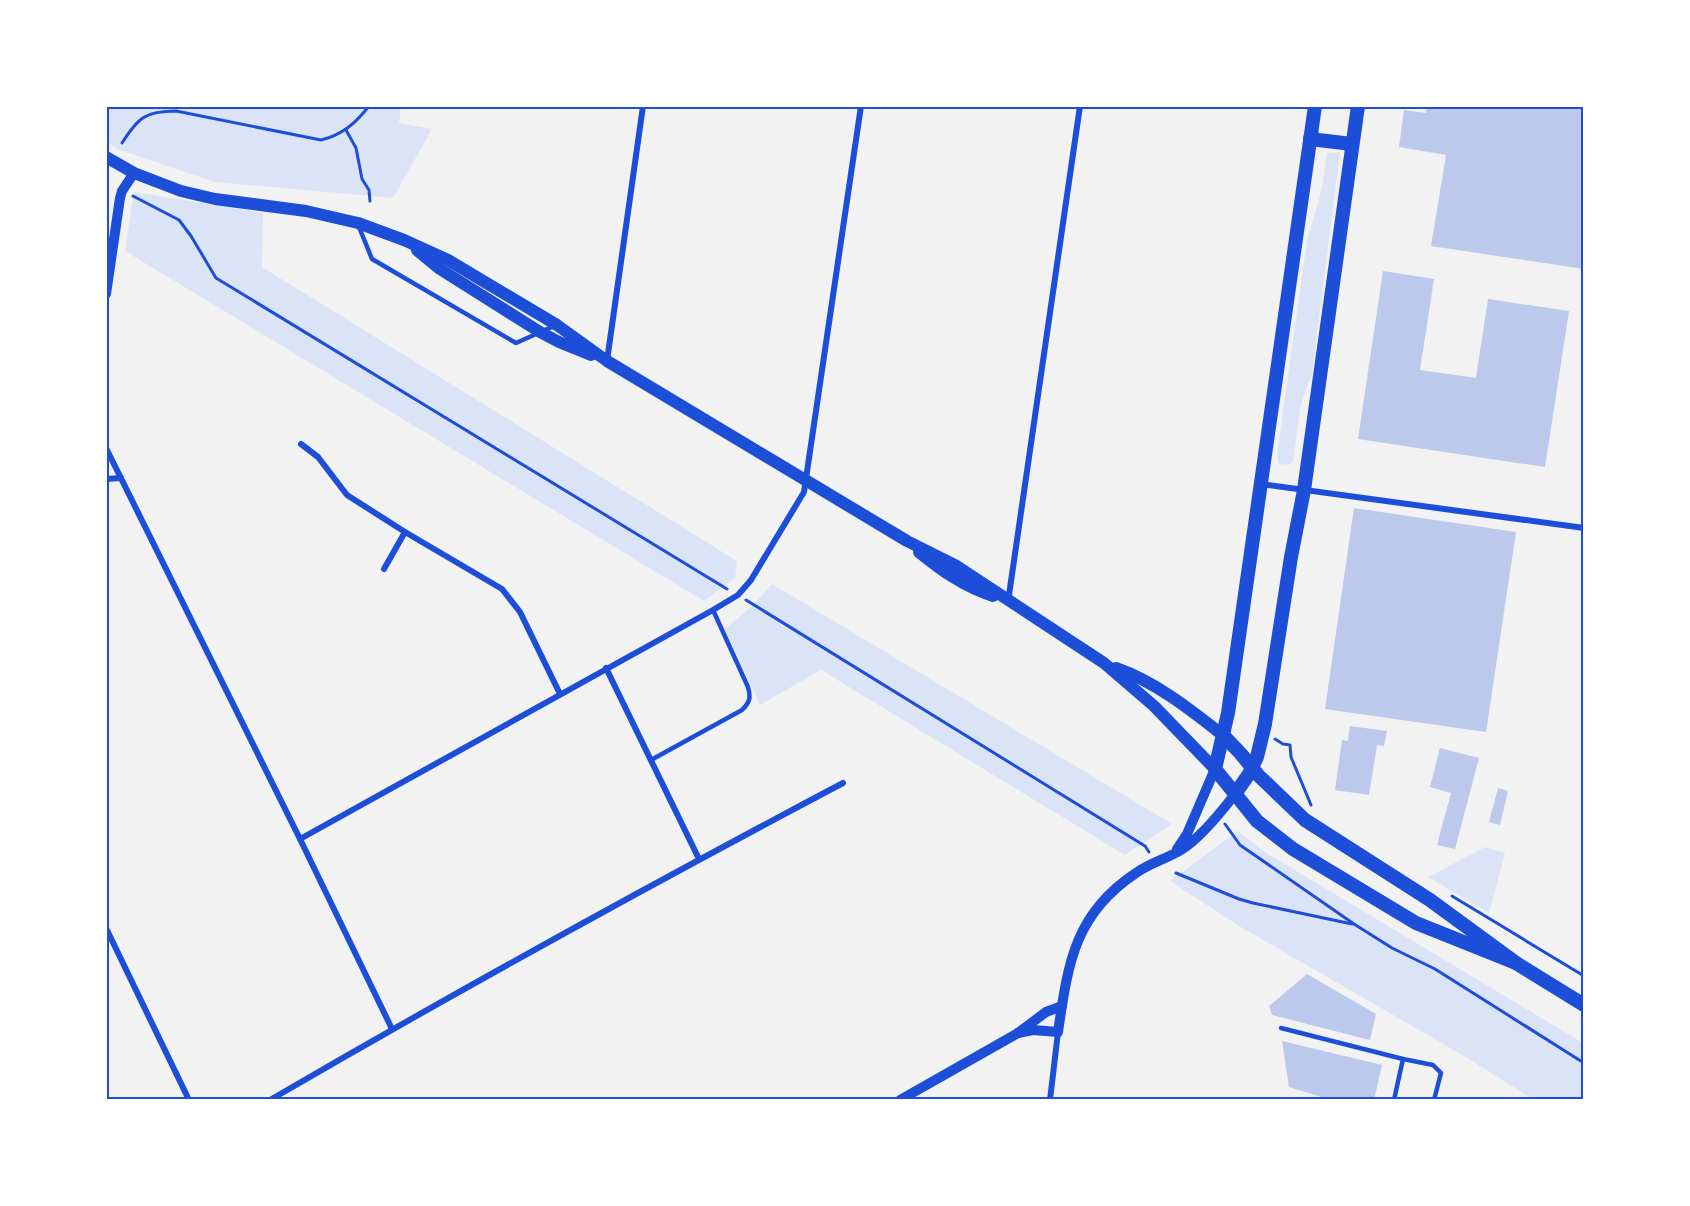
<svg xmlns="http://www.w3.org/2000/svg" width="1690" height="1206" font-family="Karla,sans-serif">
  <rect width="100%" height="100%" fill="#f2f2f2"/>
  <g fill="#dbe4f7">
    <polygon points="106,107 401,107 399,123 432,129 393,198 215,182 117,149 107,142"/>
    <polygon points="1340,152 1312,374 1301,403 1293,461 1290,464 1279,465 1277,455 1307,241 1322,188 1327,153"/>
    <polygon points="134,192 263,213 262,267 737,561 735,578 704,601 125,251"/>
    <polygon points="772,584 1172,824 1125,855 821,670 760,705 725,629 753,605"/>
    <polygon points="1238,831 1263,851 1583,1043 1583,1099 1533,1099 1464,1056 1239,926 1170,881"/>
    <polygon points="1485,847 1505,853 1489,913 1428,877"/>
  </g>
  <g fill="#bdc9ec">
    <polygon points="1427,106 1584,106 1584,269 1431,246 1446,155 1399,147 1404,110 1426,113"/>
    <polygon points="1383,271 1434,279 1420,370 1476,378 1488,299 1569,311 1545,467 1358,439"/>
    <polygon points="1354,508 1516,532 1486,732 1325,709"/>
    <polygon points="1350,726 1387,731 1384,746 1377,745 1369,795 1335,790 1342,740 1348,741"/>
    <polygon points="1440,748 1479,758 1455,849 1437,845 1451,793 1430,787"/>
    <polygon points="1498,788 1508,791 1500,825 1489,822"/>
    <polygon points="1307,974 1376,1014 1370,1040 1272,1015 1269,1006"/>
    <polygon points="1282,1041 1382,1065 1374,1100 1331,1100 1289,1087"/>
  </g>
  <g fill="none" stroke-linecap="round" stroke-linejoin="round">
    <g stroke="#1d4ed8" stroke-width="3">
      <polyline points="346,130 356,148 362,179 369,190 370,201"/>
      <path d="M122,143c16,-25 23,-32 54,-32l145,29c21,-5 35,-17 48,-34"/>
      <polyline points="133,196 179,220 191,236 216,278 727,589"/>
      <polyline points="746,600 1145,846 1149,852"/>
      <polyline points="1275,739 1283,744 1290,745 1291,757 1311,805"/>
      <polyline points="1225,824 1240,845 1354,924 1392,948 1435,969 1584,1063"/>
      <polyline points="1176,873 1239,899 1253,903 1352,924"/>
      <polyline points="1452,896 1584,976"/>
    </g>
    <g stroke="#1d4ed8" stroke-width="4.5">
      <polyline points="359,227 372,259 516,343 554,326"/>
      <path d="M651,760l91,-50c8,-8 9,-12 6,-23l-35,-77"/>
      <polyline points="1281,1028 1403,1059"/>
      <polyline points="1394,1100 1403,1059 1433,1065 1441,1073 1434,1100"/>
    </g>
    <g stroke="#1d4ed8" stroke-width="6">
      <polyline points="607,361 643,106"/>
      <polyline points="301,444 318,457 347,495 405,532 502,589 520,612 560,694"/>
      <polyline points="106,448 300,839 392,1029"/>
      <polyline points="106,479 121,478"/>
      <polyline points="1261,484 1584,528"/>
      <polyline points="384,569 405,532"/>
      <polyline points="1008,602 1080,106"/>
      <polyline points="606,668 699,859"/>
      <polyline points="300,839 713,610 738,595 751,580 804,492 861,106"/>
      <polyline points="106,928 189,1100"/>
      <path d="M270,1100c189,-110 380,-215 573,-317"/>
      <polyline points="1050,1100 1058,1032"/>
    </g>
    <g stroke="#1d4ed8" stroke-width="10">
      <polyline points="106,294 120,198 122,191 134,173"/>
      <polyline points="1177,849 1187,834 1215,769"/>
      <path d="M1018,1033l15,-3 25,2c10,-68 16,-118 78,-159 14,-10 30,-14 45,-23 18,-11 41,-39 54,-56"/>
      <polyline points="900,1100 1018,1033 1046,1012 1062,1006"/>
    </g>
    <g stroke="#1d4ed8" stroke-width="12">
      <polyline points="106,157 134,173 181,191 215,199 306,211 358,223 404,240 448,260 557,325 607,361 907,541 955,565 1104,663 1154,706 1215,769"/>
      <polyline points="417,250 440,269 540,332 559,342 591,355"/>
      <path d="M919,552c23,19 46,35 74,44"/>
      <path d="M1116,668c40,14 75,42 108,68"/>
    </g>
    <g stroke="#1d4ed8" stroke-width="14">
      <polyline points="1315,106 1228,713 1215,769 1257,821 1293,849 1416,923 1516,963"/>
      <polyline points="1310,139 1352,144"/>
      <polyline points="1224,736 1241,754 1258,775 1305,820 1430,900 1516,963 1584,1005"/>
      <polyline points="1235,794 1249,774 1257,757 1265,724 1291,557 1304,490 1358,106"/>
    </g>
  </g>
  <rect width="1690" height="1206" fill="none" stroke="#ffffff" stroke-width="216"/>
  <rect x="108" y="108" width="1474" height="990" fill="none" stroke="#1d4ed8" stroke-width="2"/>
</svg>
